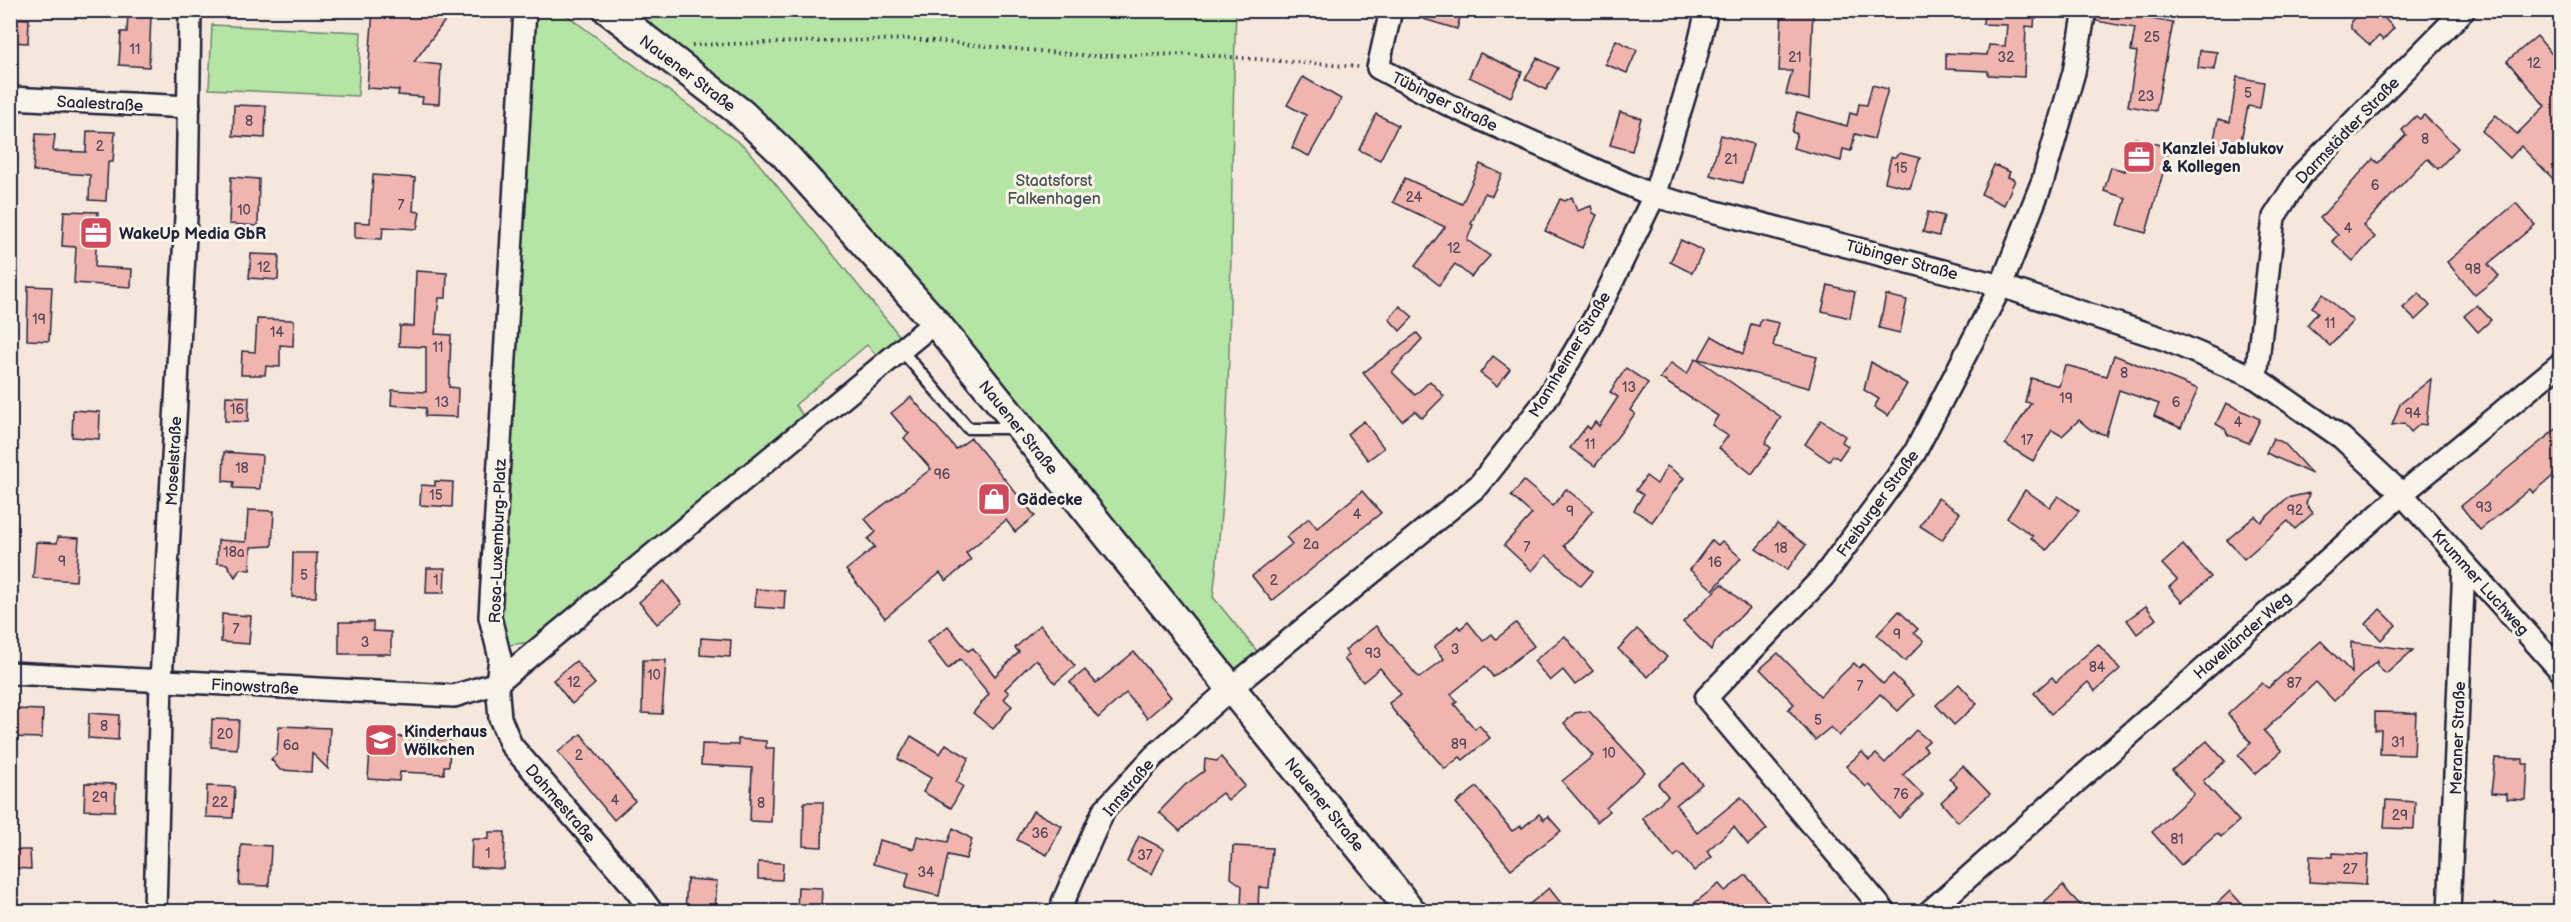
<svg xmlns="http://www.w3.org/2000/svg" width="2571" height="922" font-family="'Balsamiq Sans',sans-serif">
  <rect width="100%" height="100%" fill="#f6e7dd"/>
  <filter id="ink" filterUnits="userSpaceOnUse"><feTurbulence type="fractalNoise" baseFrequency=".0167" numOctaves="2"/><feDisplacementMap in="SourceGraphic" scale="12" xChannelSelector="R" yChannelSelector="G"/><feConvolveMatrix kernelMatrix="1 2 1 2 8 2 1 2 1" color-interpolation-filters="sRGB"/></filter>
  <g filter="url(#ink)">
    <g fill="#b5e5a4" stroke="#6c8470" stroke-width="1.5">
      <polygon points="533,11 561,11 746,148 902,339 879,358 867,345 795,405 805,418 531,642 509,645 495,630"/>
      <path d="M608,11h628c-8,195 0,392 -23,586l52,64 -35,28 -446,-535z"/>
      <polygon points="212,25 361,32 358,96 209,89"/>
    </g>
    <g fill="#f0b5af" stroke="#22223b" stroke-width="1.5">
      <polygon points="373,10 453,10 414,62 441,65 439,104 422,103 423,97 398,95 399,90 367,88"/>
      <polygon points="1411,10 1462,10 1457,29 1410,15"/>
      <polygon points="1782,10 1813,10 1809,100 1786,94 1792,71 1779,71"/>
      <polygon points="1984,10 2035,10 2034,27 2026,26 2024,77 1988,75 1988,71 1946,69 1946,53 1987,55 1989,45 2005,46 2007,25 1983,24"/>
      <polygon points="2097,10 2142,10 2141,17 2173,23 2156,111 2128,106 2137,52 2131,51 2135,28 2096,21"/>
      <polygon points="2365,10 2376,10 2394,28 2383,40 2379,36 2370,45 2351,28 2351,21"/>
      <polygon points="128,13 151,14 149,67 119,65 121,32 127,32"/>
      <polygon points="10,18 29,19 28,43 10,42"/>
      <polygon points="2537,36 2560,64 2560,186 2521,146 2510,158 2482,131 2496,115 2517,134 2545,106 2507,61"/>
      <polygon points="1616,40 1637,50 1627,73 1605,64"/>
      <polygon points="2200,50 2217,52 2214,70 2198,68"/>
      <polygon points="1480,53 1522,72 1511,97 1469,77"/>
      <polygon points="1537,58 1558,68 1546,90 1525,79"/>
      <polygon points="1303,77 1341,99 1309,156 1292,148 1306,115 1287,105"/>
      <polygon points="2237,77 2264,82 2260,108 2248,106 2239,150 2213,145 2218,119 2230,122"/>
      <polygon points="1872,85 1888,89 1874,139 1855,134 1851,151 1843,149 1841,161 1793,148 1797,134 1792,132 1797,112 1847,126 1850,113 1857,115 1859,104 1867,105"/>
      <polygon points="234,105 266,106 265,138 233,136"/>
      <polygon points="1620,112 1641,118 1632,151 1610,145"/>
      <polygon points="1376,114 1398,125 1380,160 1359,150"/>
      <polygon points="2424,115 2458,148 2438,169 2428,159 2420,165 2363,226 2375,237 2353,261 2332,241 2338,235 2320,218 2373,159 2378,163 2406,135 2402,130 2416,116 2420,119"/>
      <polygon points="87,131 115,132 113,162 108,162 106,201 89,200 90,175 33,171 36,134 55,135 53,151 86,152"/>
      <polygon points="1721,135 1753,144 1742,183 1710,175"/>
      <polygon points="2135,138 2170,148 2146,233 2118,225 2126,198 2104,191 2111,167 2125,171"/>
      <polygon points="1900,153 1920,158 1910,188 1885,182 1891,157 1895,157"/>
      <polygon points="1480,164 1502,174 1492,196 1485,193 1471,224 1473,225 1467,240 1490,256 1471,277 1455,264 1439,285 1415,266 1445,227 1393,202 1405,178 1462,204"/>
      <polygon points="1994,165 2010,172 2008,177 2015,180 2004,205 1981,194"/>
      <polygon points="373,175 415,178 413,211 420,212 417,229 383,227 382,239 355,238 355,222 370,223"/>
      <polygon points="231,177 259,179 258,226 229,224"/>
      <polygon points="1572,197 1577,211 1591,206 1593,213 1597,215 1582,248 1545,231 1560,199 1565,201"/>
      <polygon points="2516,203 2535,225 2488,264 2499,276 2475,295 2447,262"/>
      <polygon points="64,211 98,212 95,267 132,269 131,287 74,283 76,247 62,246"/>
      <polygon points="1928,212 1944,216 1939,236 1923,232"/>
      <polygon points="1681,240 1703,251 1692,273 1670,262"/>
      <polygon points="251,254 279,255 278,280 249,278"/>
      <polygon points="416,271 447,273 446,298 439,298 435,334 451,335 449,387 458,388 457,417 425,416 426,408 391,405 392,390 426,392 426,347 399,346 400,326 414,326"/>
      <polygon points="1828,285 1855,292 1850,318 1822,311"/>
      <polygon points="28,286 52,287 49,341 27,340"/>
      <polygon points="2419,293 2430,306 2415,320 2403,308"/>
      <polygon points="2323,294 2353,321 2330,346 2307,325 2318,312 2312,307"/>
      <polygon points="1886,295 1907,300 1900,333 1879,328"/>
      <polygon points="2477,305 2491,320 2478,332 2464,316"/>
      <polygon points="1400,306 1413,317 1400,331 1389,319"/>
      <polygon points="257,319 294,320 293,346 280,345 280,367 266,366 265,375 241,375 242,351 255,352"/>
      <polygon points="1761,319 1779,323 1773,346 1817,357 1809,388 1699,359 1712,336 1743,354 1751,324 1759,326"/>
      <polygon points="1417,333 1422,339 1392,372 1415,395 1430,381 1444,396 1422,418 1415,411 1402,421 1363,373"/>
      <polygon points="2114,355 2198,389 2181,428 2154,416 2159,404 2119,390 2106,435 2091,430 2079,420 2062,436 2052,430 2033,461 2005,444 2031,403 2025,402 2031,378 2059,386 2065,365 2107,376"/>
      <polygon points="1493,356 1510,369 1497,386 1480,373"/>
      <polygon points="1696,358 1781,417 1765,443 1771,448 1752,474 1719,448 1728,436 1712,425 1718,416 1660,378 1671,363 1687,374"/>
      <polygon points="1871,362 1907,384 1888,416 1874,407 1879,399 1864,390"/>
      <polygon points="1626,368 1648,383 1630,410 1635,414 1595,466 1570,448 1587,426 1590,429 1595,422 1599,426 1618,397 1610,392"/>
      <polygon points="2431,379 2426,425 2420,424 2411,432 2404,423 2392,425 2400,404"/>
      <polygon points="226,396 249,397 248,422 225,421"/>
      <polygon points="911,397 956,449 971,438 1035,516 1015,532 1006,520 966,553 971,560 946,581 940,573 885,618 846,570 875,547 868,539 876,532 865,519 931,469 904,438 909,434 891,413"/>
      <polygon points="2226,403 2260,419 2249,443 2228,435 2225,429 2216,424"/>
      <polygon points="73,410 100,412 99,439 72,437"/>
      <polygon points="1821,420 1845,436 1842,442 1848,446 1839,459 1833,455 1829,461 1805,444"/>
      <polygon points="1364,421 1384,448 1368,460 1347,434"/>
      <polygon points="2560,426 2560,470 2533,493 2530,489 2480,530 2461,506"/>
      <polygon points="2273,438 2284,443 2312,474 2266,453"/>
      <polygon points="224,452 262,455 260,489 233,488 234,482 223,481"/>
      <polygon points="1667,466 1684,478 1652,522 1634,510 1643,495 1636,490 1646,476 1657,484"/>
      <polygon points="435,481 453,482 452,507 420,505 421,485 435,486"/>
      <polygon points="1524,481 1553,506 1566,489 1593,510 1564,546 1593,572 1581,586 1546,555 1532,571 1504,545 1532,514 1511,496"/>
      <polygon points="2025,490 2050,507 2058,496 2079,511 2047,550 2031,538 2033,536 2007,518"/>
      <polygon points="1362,491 1381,513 1272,601 1252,576 1292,544 1286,537 1309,518 1317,528"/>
      <polygon points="2309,493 2306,504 2313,513 2295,529 2288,521 2244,559 2227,540 2255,516 2261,522 2287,498"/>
      <polygon points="1938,498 1960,513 1942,540 1920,526"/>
      <polygon points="248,510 274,511 272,546 251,547 250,570 240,569 235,577 227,564 217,563 218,540 246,542"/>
      <polygon points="1777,524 1806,545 1787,570 1756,549"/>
      <polygon points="58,537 79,538 76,581 33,578 36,542 57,543"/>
      <polygon points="1712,540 1718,545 1722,541 1741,558 1713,590 1690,570"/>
      <polygon points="2183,545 2211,577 2182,602 2169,587 2177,580 2162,564"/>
      <polygon points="293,553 317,553 316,597 292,597"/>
      <polygon points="427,568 445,568 444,593 426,593"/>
      <polygon points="664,581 682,604 657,624 639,602"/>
      <polygon points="1722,584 1749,608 1716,641 1711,650 1683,622"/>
      <polygon points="756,589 785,591 784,609 755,607"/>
      <polygon points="2146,606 2156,619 2137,634 2127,620"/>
      <polygon points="2380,609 2396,625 2381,640 2366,624"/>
      <polygon points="1899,611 1918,629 1914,633 1924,641 1905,661 1877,635"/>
      <polygon points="222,614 251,616 249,644 221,642"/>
      <polygon points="339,622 373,622 373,631 391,632 391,654 339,654"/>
      <polygon points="1468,622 1483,641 1492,634 1496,639 1516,623 1534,646 1493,677 1485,666 1451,694 1457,702 1454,704 1475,729 1479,725 1490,738 1463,760 1460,757 1445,769 1393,710 1389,703 1401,694 1380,668 1363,682 1344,659 1349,655 1345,650 1376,626 1419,678 1444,659 1434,647 1458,626 1460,629"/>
      <polygon points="1040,625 1075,666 1055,683 1036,659 1005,689 1009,693 1004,699 1012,706 993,729 973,713 989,694 960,659 948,669 927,642 948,626 968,651 973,648 995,676 1019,652 1015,648"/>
      <polygon points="1637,629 1667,657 1648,677 1618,649"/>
      <polygon points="1565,636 1593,671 1575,685 1563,670 1550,681 1534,661"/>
      <polygon points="701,638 731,640 730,657 700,655"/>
      <polygon points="2321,641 2352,673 2351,642 2413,650 2386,674 2377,666 2377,661 2334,701 2316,682 2264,731 2282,751 2255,774 2238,755 2251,743 2228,714 2262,683 2268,688"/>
      <polygon points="2098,644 2120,669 2095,691 2088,682 2051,714 2034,693 2052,677 2056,682"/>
      <polygon points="1134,652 1171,697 1147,718 1126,693 1098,718 1070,682 1085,670 1096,683"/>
      <polygon points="1778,653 1820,696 1854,663 1859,668 1863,664 1883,684 1893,674 1914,695 1898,711 1880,694 1839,736 1831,727 1815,740 1788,709 1794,704 1760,669"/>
      <polygon points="643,660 666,660 662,714 642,713"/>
      <polygon points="576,661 595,684 572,704 553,680"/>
      <polygon points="1959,684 1977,704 1954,725 1936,705"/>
      <polygon points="12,709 43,710 42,738 10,737"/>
      <polygon points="1589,711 1645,772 1606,808 1609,811 1597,822 1562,781 1593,756 1564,723 1575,713"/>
      <polygon points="2375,712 2416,713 2414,755 2380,754 2381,730 2375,730"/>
      <polygon points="89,713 119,715 118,740 88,738"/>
      <polygon points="212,719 239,720 237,749 211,747"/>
      <polygon points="279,726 330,728 328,769 312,753 311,772 280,770 271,759 277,754"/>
      <polygon points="1916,730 1929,741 1923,746 1927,750 1903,775 1923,795 1899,818 1869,784 1866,787 1846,766 1862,752 1869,760 1876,754 1885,763"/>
      <polygon points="581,734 635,801 614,820 558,752"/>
      <polygon points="371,735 450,740 449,766 444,766 444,774 400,772 399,781 368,779"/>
      <polygon points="911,736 940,754 946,744 969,758 956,782 963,786 951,808 923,792 931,778 898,759"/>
      <polygon points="738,739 766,741 766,748 774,748 771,822 750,821 752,768 701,765 702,744 738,745"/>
      <polygon points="2207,741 2225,761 2203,781 2239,821 2221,837 2217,833 2181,865 2152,832 2194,794 2172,770"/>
      <polygon points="1221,757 1245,786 1228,800 1222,793 1205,806 1180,831 1159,812 1185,785 1204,771 1205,759 1217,761"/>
      <polygon points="2495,758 2523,759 2523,764 2528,764 2526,800 2507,799 2507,794 2491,793"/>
      <polygon points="1684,763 1702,784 1676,805 1697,833 1741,797 1767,829 1748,845 1734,827 1707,851 1712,857 1694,871 1679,853 1674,857 1642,818 1668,796 1658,784"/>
      <polygon points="1963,766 1990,794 1958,822 1941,802 1957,787 1949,778"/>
      <polygon points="85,783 116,784 115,811 84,810"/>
      <polygon points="207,786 235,787 233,818 206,817"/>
      <polygon points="1477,787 1512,831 1521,826 1522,828 1539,814 1544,820 1548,816 1561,831 1511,869 1456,803"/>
      <polygon points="2386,800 2415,802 2414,829 2384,828"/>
      <polygon points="804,802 823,802 822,847 803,846"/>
      <polygon points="1033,811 1062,826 1047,855 1017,840"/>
      <polygon points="953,828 972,839 966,859 948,855 939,896 905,888 909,873 873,864 879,840 914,849 917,836 948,842"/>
      <polygon points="489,832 505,832 504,869 471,867 472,839 489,839"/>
      <polygon points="1139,836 1164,849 1152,874 1127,862"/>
      <polygon points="241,844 271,846 269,886 239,885"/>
      <polygon points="1233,846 1272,848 1269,888 1259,887 1258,908 1241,907 1242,886 1231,878"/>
      <polygon points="10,850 30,850 31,869 10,868"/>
      <polygon points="2333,853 2368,855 2366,885 2309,882 2310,856 2333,857"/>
      <polygon points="758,862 783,863 782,880 758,879"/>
      <polygon points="1746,875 1776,912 1683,912 1719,884 1725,891"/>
      <polygon points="687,879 717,881 715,912 685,912"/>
      <polygon points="2063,885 2069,893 2087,912 2052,912 2044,902"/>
      <polygon points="798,887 822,888 821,912 797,912"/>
      <polygon points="1549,888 1568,912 1520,912"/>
      <polygon points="2230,891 2249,912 2208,912"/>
    </g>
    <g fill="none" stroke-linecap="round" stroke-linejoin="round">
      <g stroke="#22223b" stroke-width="15">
        <polyline id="service" points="902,351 968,428 1017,428"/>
      </g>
      <g stroke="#22223b" stroke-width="26">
        <g id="minor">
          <polyline points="525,10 490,617 500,658 497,683 935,322"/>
          <polyline points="1391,10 1378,68 1451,106 1654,196 2001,286 2167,340 2256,378 2342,438 2402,494 2560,670"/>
          <polyline points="10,98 189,107"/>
          <polyline points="2256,378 2274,217 2301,175 2464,10"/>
          <polyline points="10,673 454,696 497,683 500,718 511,745 632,885 652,912"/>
          <polyline points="155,912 161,681 187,198 190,10"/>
          <polyline points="1062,912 1063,902 1104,810 1154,756 1230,689 1479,485 1546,400 1594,319 1654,196 1694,65 1707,10"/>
          <polyline points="1885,912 1706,698 1823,577 1914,454 2001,286 2043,180 2074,72 2085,10"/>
          <polyline points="1929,912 2402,494 2560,364"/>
          <polyline points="2449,912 2464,565"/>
        </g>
      </g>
      <g stroke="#22223b" stroke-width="33">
        <polyline id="secondary" points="608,10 741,113 784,154 935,322 1412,912"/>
      </g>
      <polyline stroke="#22223b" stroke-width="4" stroke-dasharray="1.5 4.5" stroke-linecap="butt" points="692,45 912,39 1091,56 1191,54 1358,67"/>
      <use href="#service" stroke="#f7f3e8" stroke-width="10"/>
      <use href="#minor" stroke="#f7f3e8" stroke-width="21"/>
      <use href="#secondary" stroke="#f7f3e8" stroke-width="28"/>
    </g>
  </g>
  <defs>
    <g id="office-square" transform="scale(1.725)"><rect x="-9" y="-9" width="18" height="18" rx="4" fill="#d1495b" stroke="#f7f3e8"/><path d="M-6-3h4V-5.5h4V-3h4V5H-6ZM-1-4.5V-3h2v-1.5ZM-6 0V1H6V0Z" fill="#fff"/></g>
    <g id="shop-square" transform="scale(1.725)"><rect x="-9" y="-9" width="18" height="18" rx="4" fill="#d1495b" stroke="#f7f3e8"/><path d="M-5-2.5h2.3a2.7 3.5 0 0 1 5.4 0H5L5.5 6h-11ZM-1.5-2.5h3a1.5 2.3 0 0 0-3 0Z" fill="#fff"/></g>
    <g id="school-square" transform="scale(1.725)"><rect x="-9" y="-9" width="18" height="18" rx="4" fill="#d1495b" stroke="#f7f3e8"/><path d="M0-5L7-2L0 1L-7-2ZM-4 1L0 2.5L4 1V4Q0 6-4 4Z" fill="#fff"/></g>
  </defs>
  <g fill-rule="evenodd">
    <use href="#office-square" x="2139" y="157"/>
    <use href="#office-square" x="96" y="233"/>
    <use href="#shop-square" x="994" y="499"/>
    <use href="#school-square" x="381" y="740"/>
  </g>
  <g text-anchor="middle" stroke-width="6" stroke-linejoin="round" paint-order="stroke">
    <g font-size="14" fill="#564758">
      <text x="2152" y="42">25</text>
      <text x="135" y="54">11</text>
      <text x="1795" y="62">21</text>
      <text x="2006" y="62">32</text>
      <text x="2534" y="68">12</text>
      <text x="2248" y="98">5</text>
      <text x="2146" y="101">23</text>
      <text x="249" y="126">8</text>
      <text x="2425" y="144">8</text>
      <text x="100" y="151">2</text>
      <text x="1731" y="164">21</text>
      <text x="1901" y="173">15</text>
      <text x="2375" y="190">6</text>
      <text x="1414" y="202">24</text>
      <text x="401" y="210">7</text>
      <text x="244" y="215">10</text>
      <text x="2348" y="233">4</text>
      <text x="1454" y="253">12</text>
      <text x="264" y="272">12</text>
      <text x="2473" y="274">98</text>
      <text x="39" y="324">19</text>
      <text x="2330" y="328">11</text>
      <text x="277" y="337">14</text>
      <text x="438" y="352">11</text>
      <text x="2124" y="378">8</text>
      <text x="1629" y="392">13</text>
      <text x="2066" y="403">19</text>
      <text x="442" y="407">13</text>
      <text x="2176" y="407">6</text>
      <text x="237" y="414">16</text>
      <text x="2413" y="418">94</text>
      <text x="2238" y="427">4</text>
      <text x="2027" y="445">17</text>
      <text x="1590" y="449">11</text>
      <text x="242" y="473">18</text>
      <text x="942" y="479">96</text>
      <text x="436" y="500">15</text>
      <text x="2484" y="512">93</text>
      <text x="2295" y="515">92</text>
      <text x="1570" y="516">9</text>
      <text x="1357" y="519">4</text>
      <text x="1311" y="549">2a</text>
      <text x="1527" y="552">7</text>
      <text x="1781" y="553">18</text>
      <text x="234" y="557">18a</text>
      <text x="62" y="566">9</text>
      <text x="1715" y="567">16</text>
      <text x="304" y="580">5</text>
      <text x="436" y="585">1</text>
      <text x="1274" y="585">2</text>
      <text x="236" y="634">7</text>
      <text x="1897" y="639">9</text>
      <text x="365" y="647">3</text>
      <text x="1455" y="654">3</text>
      <text x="1373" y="658">93</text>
      <text x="2097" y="672">84</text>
      <text x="654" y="680">10</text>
      <text x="574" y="687">12</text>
      <text x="2294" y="688">87</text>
      <text x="1860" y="691">7</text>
      <text x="1818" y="725">5</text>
      <text x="104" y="731">8</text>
      <text x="225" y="739">20</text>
      <text x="2398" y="747">31</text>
      <text x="1459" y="749">89</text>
      <text x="291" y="750">6a</text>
      <text x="1609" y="758">10</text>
      <text x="579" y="760">2</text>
      <text x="1901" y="799">76</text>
      <text x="100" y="802">29</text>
      <text x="615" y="805">4</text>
      <text x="220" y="807">22</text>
      <text x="761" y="808">8</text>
      <text x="2400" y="820">29</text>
      <text x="1040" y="838">36</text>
      <text x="2177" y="844">81</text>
      <text x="488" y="858">1</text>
      <text x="1145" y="860">37</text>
      <text x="2350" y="874">27</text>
      <text x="926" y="877">34</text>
    </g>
    <g font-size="16" fill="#22223b" stroke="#f7f3e8">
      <text transform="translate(688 73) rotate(37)" y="6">Nauener Straße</text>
      <text transform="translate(1445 101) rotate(26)" y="6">Tübinger Straße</text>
      <text transform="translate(100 103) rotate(3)" y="6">Saalestraße</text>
      <text transform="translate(2347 130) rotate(-46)" y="6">Darmstädter Straße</text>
      <text transform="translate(1902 259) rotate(15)" y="6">Tübinger Straße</text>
      <text transform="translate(1569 354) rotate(-59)" y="6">Mannheimer Straße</text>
      <text transform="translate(1019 427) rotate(51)" y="6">Nauener Straße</text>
      <text transform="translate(173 461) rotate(-87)" y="6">Moselstraße</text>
      <text transform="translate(1877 503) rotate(-54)" y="6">Freiburger Straße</text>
      <text transform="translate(497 541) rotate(-88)" y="6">Rosa-Luxemburg-Platz</text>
      <text transform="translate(2481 582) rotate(48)" y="6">Krummer Luchweg</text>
      <text transform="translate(2242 635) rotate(-41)" y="6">Havelländer Weg</text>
      <text transform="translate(255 686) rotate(3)" y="6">Finowstraße</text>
      <text transform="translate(2457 738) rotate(-88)" y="6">Meraner Straße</text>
      <text transform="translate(1128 787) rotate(-50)" y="6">Innstraße</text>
      <text transform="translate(561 803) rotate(49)" y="6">Dahmestraße</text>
      <text transform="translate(1325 804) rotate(51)" y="6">Nauener Straße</text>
    </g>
    <g font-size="16" font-weight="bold" fill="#22223b" stroke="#f7f3e8" text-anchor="start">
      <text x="2162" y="154">Kanzlei Jablukov<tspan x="2162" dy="18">&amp; Kollegen</tspan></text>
      <text x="119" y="239">WakeUp Media GbR</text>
      <text x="1017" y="505">Gädecke</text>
      <text x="404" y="737">Kinderhaus<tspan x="404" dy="18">Wölkchen</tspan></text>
    </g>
    <g font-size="16" fill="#475355" stroke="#f7f3e8">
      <text x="1054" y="186">Staatsforst<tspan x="1054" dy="18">Falkenhagen</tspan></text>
    </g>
  </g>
  <rect width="2571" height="922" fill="none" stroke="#f7f3e8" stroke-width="36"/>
  <rect x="18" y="18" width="2535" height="886" fill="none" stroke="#22223b" stroke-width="2" filter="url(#ink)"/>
</svg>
